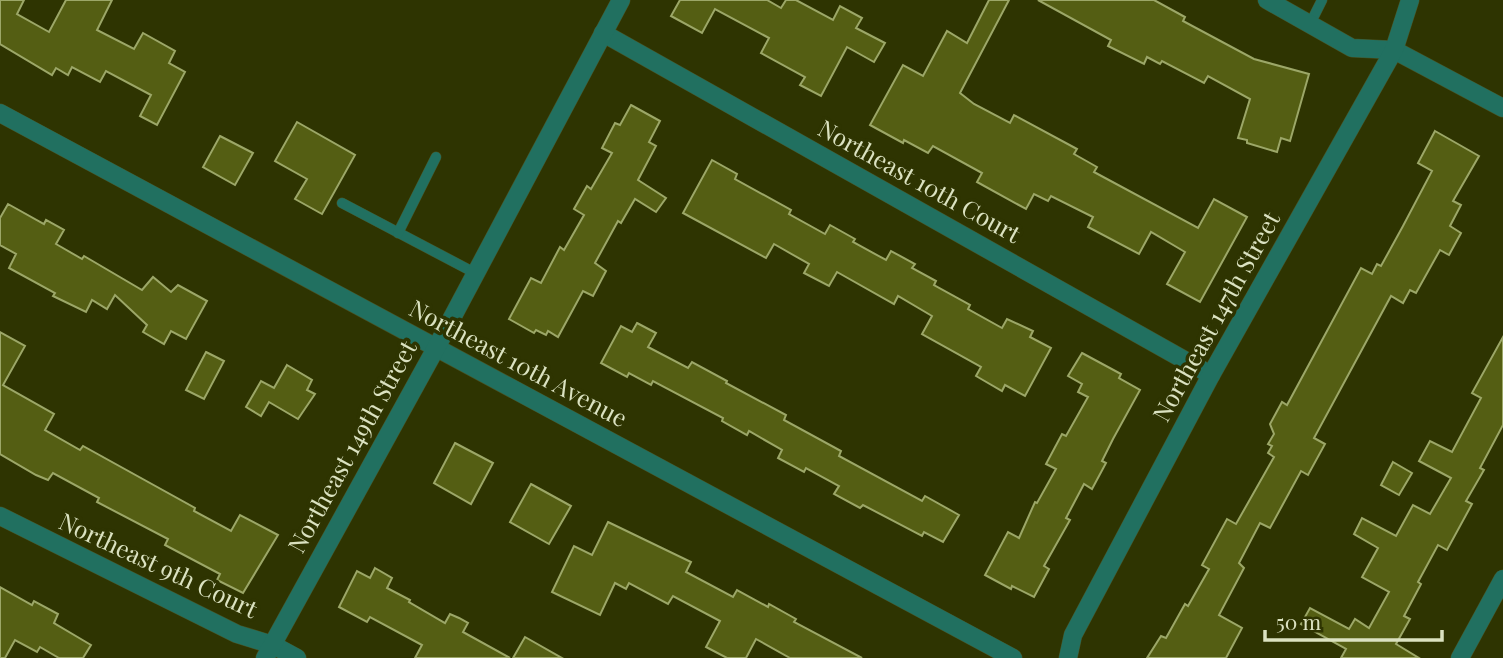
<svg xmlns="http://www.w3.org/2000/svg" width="1503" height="658" font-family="'Playfair Display',serif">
  <rect width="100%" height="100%" fill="#2e3401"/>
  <g fill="#545e13" stroke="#9ca768" stroke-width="2">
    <polygon points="0,0 24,0 17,14 49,32 66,0 112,0 97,30 134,49 143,33 175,51 169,63 185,72 157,125 140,116 151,95 106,71 100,82 72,67 68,75 56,68 52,75 0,44"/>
    <polygon points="680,0 767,0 781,8 786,0 796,0 833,20 840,6 862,18 856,28 885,43 874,62 847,47 821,96 800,85 805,77 761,53 769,38 715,9 702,33 671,16"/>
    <polygon points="989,0 1009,0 960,93 974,104 1010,123 1014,115 1077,149 1074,154 1097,167 1094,172 1198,228 1214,199 1247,217 1200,302 1167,284 1185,252 1151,232 1139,254 1088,227 1093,217 1051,196 1048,201 1034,194 1026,209 977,182 982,173 933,146 928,153 904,140 903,143 870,125 903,65 923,76 947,31 967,43"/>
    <polygon points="1038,0 1154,0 1185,17 1183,21 1254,59 1309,74 1290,141 1281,138 1277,152 1247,143 1247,140 1238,138 1250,99 1208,76 1204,83 1162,61 1160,64 1147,57 1144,64 1108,46 1111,40"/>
    <polygon points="631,105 660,121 649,142 656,146 638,180 666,198 656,212 635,199 621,223 618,221 595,263 606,271 593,296 583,291 558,337 548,331 546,335 536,330 534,333 509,319 531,278 541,283 560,247 564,250 584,215 574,209 587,186 591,189 612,153 602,148 615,123 620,125"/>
    <polygon points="297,122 355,155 322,214 295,199 307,179 275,161"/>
    <polygon points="1435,131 1479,156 1453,201 1461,205 1450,226 1461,233 1449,255 1440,250 1416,293 1410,290 1403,303 1391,296 1314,438 1325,444 1308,475 1301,471 1270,528 1260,523 1239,563 1244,568 1219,615 1242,628 1226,658 1147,658 1161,636 1166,638 1185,604 1188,606 1209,569 1202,565 1227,519 1236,524 1274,457 1268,453 1272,446 1268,444 1274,434 1270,424 1282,402 1287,405 1361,268 1372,274 1377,264 1381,266 1403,226 1432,171 1418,163"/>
    <polygon points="220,136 253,153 235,185 203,167"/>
    <polygon points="712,160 737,174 735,179 791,210 789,214 825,234 830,225 855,239 853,242 886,260 891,251 915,264 912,268 936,281 934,285 970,305 968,309 1002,328 1007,319 1033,331 1030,337 1051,348 1025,396 1005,385 1002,391 976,376 981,367 922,334 932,316 898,296 894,304 837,272 829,286 804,273 809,264 774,244 766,258 683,213"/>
    <polygon points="8,204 44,224 46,220 64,230 56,244 82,259 84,256 142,290 153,277 171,292 178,285 207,301 186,339 171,331 164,344 143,332 147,325 115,295 107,309 92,300 86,312 53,296 55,293 9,268 16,254 0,245 0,218"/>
    <polygon points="637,323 656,333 648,347 688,368 692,362 727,381 726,383 786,415 784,420 841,451 839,456 922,501 925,496 959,515 943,542 924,532 922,536 863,505 860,508 834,494 839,486 806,468 804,472 778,458 782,450 749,431 747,435 722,421 723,418 653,381 651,385 629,373 627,377 601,363 621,326 632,332"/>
    <polygon points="0,332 25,346 3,385 54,414 45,430 80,450 83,446 195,508 194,511 231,531 240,515 278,535 243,593 217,580 220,574 165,545 168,539 97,502 99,498 53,473 48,480 36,475 0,454"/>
    <polygon points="1503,337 1503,425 1480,468 1484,470 1466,501 1472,504 1447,550 1438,545 1418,582 1421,584 1404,616 1410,619 1396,644 1419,658 1341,658 1346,649 1301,624 1310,608 1349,629 1355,619 1369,628 1389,592 1362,577 1378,548 1354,534 1362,518 1396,536 1413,505 1430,514 1451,478 1419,461 1430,441 1452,452 1481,398 1472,393"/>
    <polygon points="206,352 224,361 204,399 186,390"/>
    <polygon points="1082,353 1121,374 1119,378 1140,390 1113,439 1102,461 1106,463 1092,489 1084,484 1066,518 1070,520 1044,566 1049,569 1034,597 1012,586 1011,589 985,575 1008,532 1019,538 1035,502 1037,503 1056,469 1046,464 1062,434 1066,436 1088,397 1078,392 1082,384 1068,376"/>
    <polygon points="287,365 312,380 307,390 315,394 298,419 269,402 261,416 246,407 261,381 274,388"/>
    <polygon points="455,443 493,463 471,504 434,483"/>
    <polygon points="1393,462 1412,473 1399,495 1381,485"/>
    <polygon points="531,484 571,506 549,544 510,522"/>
    <polygon points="608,522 691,562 686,572 733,597 737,590 768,607 769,604 796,619 794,622 862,658 790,658 756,639 746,658 727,658 706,647 720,621 673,596 668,604 629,583 626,589 615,583 600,615 552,592 574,546 592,555"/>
    <polygon points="375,568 392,578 387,588 410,600 409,602 445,623 450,614 459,618 468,623 463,632 510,658 415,658 422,645 370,617 367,622 339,607 357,571 370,578"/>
    <polygon points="0,587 32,605 34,601 58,614 54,623 91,645 83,658 59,658 40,647 37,652 15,640 5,658 0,658"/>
    <polygon points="525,637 562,658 513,658"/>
  </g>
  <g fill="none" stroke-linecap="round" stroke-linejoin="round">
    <g stroke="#4a5020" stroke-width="11">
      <g id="service">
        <polyline points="1310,24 1322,0"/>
        <polyline points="342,203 475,273"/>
        <polyline points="398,233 436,157"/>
      </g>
    </g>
    <g stroke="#4a5020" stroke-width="19">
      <g id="minor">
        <polyline points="1267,0 1352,48 1394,50 1503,108"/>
        <polyline points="603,33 1211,375"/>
        <polyline points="0,516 237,634 273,645 297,658"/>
        <polyline points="1068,658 1073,635 1211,375 1394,50 1410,0"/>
        <polyline points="1460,658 1503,579"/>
      </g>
    </g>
    <g stroke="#4a5020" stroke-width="19">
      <g id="tertiary">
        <polyline points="0,113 1013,658"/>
        <polyline points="265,658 436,348 621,0"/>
      </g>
    </g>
    <use href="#service" stroke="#217060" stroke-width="10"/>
    <use href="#minor" stroke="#217060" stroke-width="18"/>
    <use href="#tertiary" stroke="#217060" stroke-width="18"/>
  </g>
  <g text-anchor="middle" stroke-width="7" stroke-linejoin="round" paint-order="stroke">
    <g font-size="24" fill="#dbe2c1" stroke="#2e3401">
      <text transform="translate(919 182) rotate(29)" y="8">Northeast 10th Court</text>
      <text transform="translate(1217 317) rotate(-61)" y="8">Northeast 147th Street</text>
      <text transform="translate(518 364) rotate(28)" y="8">Northeast 10th Avenue</text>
      <text transform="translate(353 447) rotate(-61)" y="8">Northeast 149th Street</text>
      <text transform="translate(158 566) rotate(25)" y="8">Northeast 9th Court</text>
    </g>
  </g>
  <path d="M1265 630v10h177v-10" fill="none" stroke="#dbe2c1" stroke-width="3.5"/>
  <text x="1276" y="630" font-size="21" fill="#dbe2c1" stroke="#2e3401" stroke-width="5" paint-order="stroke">50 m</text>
</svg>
